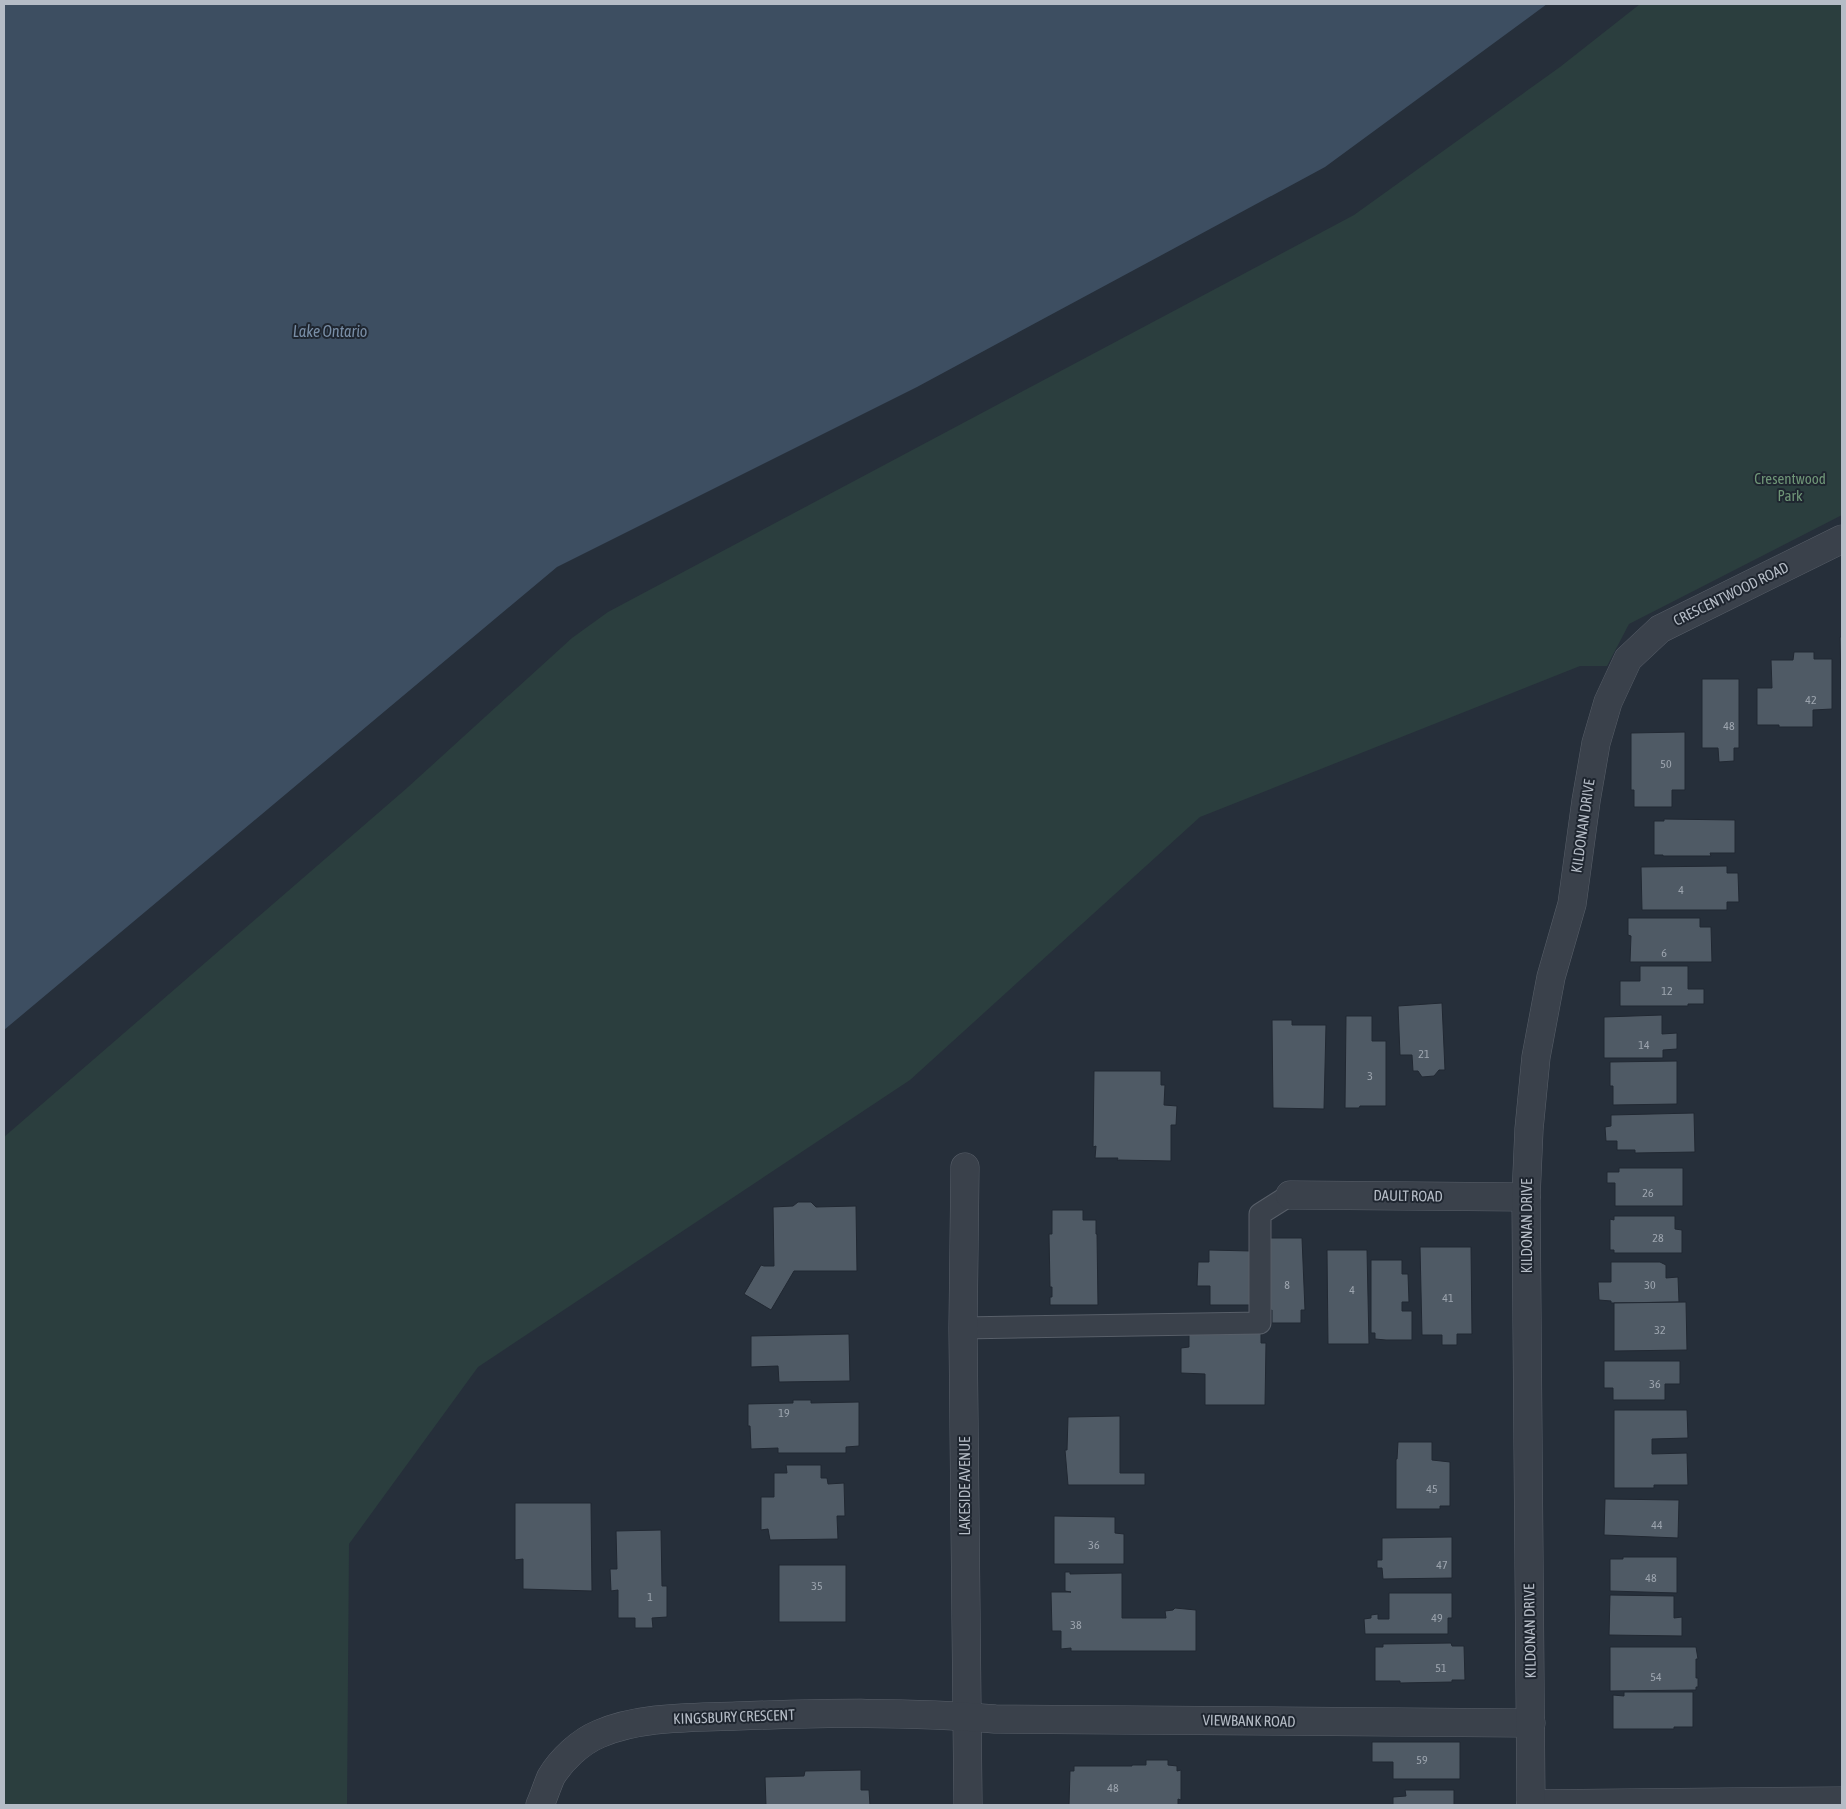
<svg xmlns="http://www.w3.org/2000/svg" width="1846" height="1809" font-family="'Asap Condensed',sans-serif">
  <rect width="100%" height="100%" fill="#262f3a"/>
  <polygon fill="#2b3e3e" points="1640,4 1842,4 1842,515 1629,624 1607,666 1580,666 1200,817 910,1080 478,1367 349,1544 347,1805 4,1805 4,1137 407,788 572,638 608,612 1354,215 1560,67"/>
  <polygon fill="#3d4e61" points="4,4 1547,4 1325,167 917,387 557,567 4,1030"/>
  <g fill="#4f5a65" stroke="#212832">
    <polygon points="1840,637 1842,637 1842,689 1841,689"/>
    <polygon points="1794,652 1814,652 1814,659 1832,659 1832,709 1813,710 1813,727 1779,727 1779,725 1757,725 1757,688 1772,688 1771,660 1793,660"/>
    <polygon points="1702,679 1739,679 1739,748 1734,748 1734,761 1719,762 1718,748 1702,748"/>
    <polygon points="1685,732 1685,790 1672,790 1672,807 1634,807 1634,790 1631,790 1631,733"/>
    <polygon points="1664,819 1735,820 1735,853 1710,853 1711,856 1663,856 1663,855 1654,855 1654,821 1664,821"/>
    <polygon points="1727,866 1727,873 1738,873 1739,902 1727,902 1727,910 1642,910 1641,867"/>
    <polygon points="1628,918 1700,918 1700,927 1711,927 1712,962 1630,962 1631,936 1628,935"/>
    <polygon points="1640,966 1688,966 1688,989 1704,989 1704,1004 1688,1004 1688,1006 1620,1006 1620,981 1640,981"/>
    <polygon points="1442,1003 1445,1070 1439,1070 1434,1076 1422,1077 1418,1071 1413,1071 1412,1055 1400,1055 1398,1006"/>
    <polygon points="1662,1015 1662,1034 1677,1033 1677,1049 1663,1050 1663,1058 1604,1058 1604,1017"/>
    <polygon points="1346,1016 1372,1016 1372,1041 1386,1041 1386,1106 1360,1106 1359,1108 1345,1108"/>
    <polygon points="1272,1020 1292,1020 1292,1025 1326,1025 1324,1109 1273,1108"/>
    <polygon points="1677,1061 1677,1104 1613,1105 1613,1086 1610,1086 1610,1062"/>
    <polygon points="1094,1071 1161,1071 1161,1085 1165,1085 1164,1105 1177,1106 1176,1125 1171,1125 1171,1161 1117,1160 1118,1158 1095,1158 1096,1146 1093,1147"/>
    <polygon points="1694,1113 1695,1152 1635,1153 1635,1150 1617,1150 1617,1141 1606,1141 1605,1127 1611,1126 1611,1115"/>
    <polygon points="1619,1168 1683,1168 1683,1206 1615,1206 1615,1183 1607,1183 1607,1172 1619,1172"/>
    <polygon points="798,1202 811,1202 816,1207 856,1206 857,1271 794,1271 771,1310 744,1294 761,1265 764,1266 774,1266 773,1207 793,1206"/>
    <polygon points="1052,1210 1083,1210 1083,1220 1096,1220 1096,1234 1097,1234 1098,1305 1050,1305 1050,1297 1052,1297 1052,1287 1050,1287 1049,1234 1052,1234"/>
    <polygon points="1614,1216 1675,1216 1675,1229 1682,1230 1682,1253 1614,1253 1614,1250 1610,1250 1610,1219 1614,1220"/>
    <polygon points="1270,1238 1302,1238 1305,1310 1301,1310 1301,1323 1272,1323 1272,1310 1268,1311"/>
    <polygon points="1420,1247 1471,1247 1472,1334 1457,1334 1457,1345 1442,1345 1442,1335 1422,1335"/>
    <polygon points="1209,1250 1251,1251 1251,1305 1210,1305 1210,1286 1197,1286 1198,1262 1209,1262"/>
    <polygon points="1327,1250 1367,1250 1369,1344 1328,1344"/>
    <polygon points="1371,1260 1402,1260 1402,1274 1408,1274 1409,1302 1402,1302 1402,1311 1412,1311 1412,1340 1386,1340 1375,1339 1375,1333 1371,1333"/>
    <polygon points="1611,1262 1660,1262 1666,1265 1666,1278 1678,1277 1679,1302 1611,1303 1611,1301 1599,1300 1598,1282 1611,1282"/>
    <polygon points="1686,1302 1687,1350 1614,1351 1614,1303"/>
    <polygon points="1189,1325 1261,1326 1261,1343 1266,1343 1265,1405 1205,1405 1205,1374 1181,1373 1181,1348 1189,1347"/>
    <polygon points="849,1334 850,1381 779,1382 778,1366 751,1367 751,1336"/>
    <polygon points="1604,1361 1680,1361 1680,1384 1665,1384 1665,1400 1613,1400 1613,1388 1604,1388"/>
    <polygon points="793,1400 811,1400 811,1403 859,1402 859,1446 846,1447 846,1453 778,1453 778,1448 751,1449 750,1426 748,1426 748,1404 793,1403"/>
    <polygon points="1614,1410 1687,1410 1688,1438 1652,1439 1652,1454 1687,1453 1688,1485 1654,1485 1654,1488 1614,1488"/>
    <polygon points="1120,1416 1120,1473 1145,1473 1145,1485 1068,1485 1065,1450 1067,1450 1068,1417"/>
    <polygon points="1398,1442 1432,1442 1432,1460 1450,1462 1450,1506 1440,1506 1440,1509 1396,1509 1396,1459 1397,1459"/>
    <polygon points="786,1465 821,1465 821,1478 827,1478 828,1484 844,1483 845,1516 837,1516 838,1539 770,1540 768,1529 761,1530 761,1497 774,1497 774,1473 787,1473"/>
    <polygon points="1605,1499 1679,1500 1678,1538 1604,1535"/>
    <polygon points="515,1503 591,1503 592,1591 523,1589 523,1559 515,1560"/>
    <polygon points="1054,1516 1115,1517 1115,1533 1124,1534 1124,1564 1054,1564"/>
    <polygon points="661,1530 662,1586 667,1586 667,1617 652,1618 653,1628 635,1628 635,1618 618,1618 618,1590 611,1591 610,1569 617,1569 616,1531"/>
    <polygon points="1452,1537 1452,1578 1383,1579 1382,1568 1377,1568 1377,1560 1382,1560 1382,1538"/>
    <polygon points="1623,1557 1677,1557 1677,1593 1610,1591 1610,1559 1623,1559"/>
    <rect x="779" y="1565" width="67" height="57"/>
    <polygon points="1065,1572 1070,1572 1070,1574 1122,1573 1122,1618 1166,1618 1165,1611 1173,1610 1175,1608 1196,1610 1196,1651 1071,1651 1071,1648 1061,1649 1061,1631 1052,1631 1051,1592 1071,1592 1065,1591"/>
    <polygon points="1389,1593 1452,1593 1452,1618 1448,1618 1448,1634 1365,1634 1364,1619 1371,1618 1371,1615 1378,1614 1378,1619 1389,1619"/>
    <polygon points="1610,1595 1674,1596 1674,1618 1682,1617 1682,1636 1609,1635"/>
    <polygon points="1451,1643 1452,1646 1464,1646 1465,1680 1452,1680 1452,1682 1400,1683 1400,1681 1375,1681 1375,1647 1383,1647 1383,1644"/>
    <polygon points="1610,1647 1696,1647 1698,1659 1696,1659 1696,1678 1698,1678 1698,1687 1696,1687 1696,1690 1610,1691"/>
    <polygon points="1624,1692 1693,1692 1693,1727 1674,1727 1674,1729 1613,1729 1613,1695 1624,1696"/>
    <polygon points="1372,1742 1460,1742 1460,1779 1393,1779 1393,1762 1372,1762"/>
    <polygon points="1146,1760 1168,1760 1168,1765 1177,1766 1177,1771 1181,1770 1181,1800 1178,1799 1178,1805 1069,1805 1070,1771 1074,1771 1074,1766 1132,1766 1132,1765 1146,1765"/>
    <polygon points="861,1770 861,1790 869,1790 870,1805 766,1805 765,1777 804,1776 805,1771"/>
    <polygon points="1405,1790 1454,1790 1454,1805 1393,1805 1393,1797 1406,1796"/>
  </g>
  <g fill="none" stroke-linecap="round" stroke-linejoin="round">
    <g stroke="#585f69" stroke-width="23">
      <polyline id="lane" points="963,1328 1260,1323 1260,1214 1290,1195"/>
    </g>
    <g stroke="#585f69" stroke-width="29">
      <g id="street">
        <polyline points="965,1167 963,1328 968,1805"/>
        <polyline points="1290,1195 1526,1197"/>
        <polyline points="1531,1804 1842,1801"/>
        <path d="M540,1805c4,-9 7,-19 11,-28 10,-17 29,-35 48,-43 42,-18 92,-16 138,-18 86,-3 173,-5 258,3l536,4"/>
        <polyline points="1531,1805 1526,1197 1529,1129 1536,1057 1551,977 1572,904 1586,801 1596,743 1608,702 1628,659 1660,629 1842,539"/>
      </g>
    </g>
    <use href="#lane" stroke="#3a414b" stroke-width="21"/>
    <use href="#street" stroke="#3a414b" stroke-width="28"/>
  </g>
  <g text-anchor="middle" stroke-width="4" stroke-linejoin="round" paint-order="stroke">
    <g font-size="12" fill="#9ca4ae">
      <text x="1811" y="704">42</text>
      <text x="1729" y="730">48</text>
      <text x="1666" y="768">50</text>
      <text x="1681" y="894">4</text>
      <text x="1664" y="957">6</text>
      <text x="1667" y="995">12</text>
      <text x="1644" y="1049">14</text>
      <text x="1424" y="1058">21</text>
      <text x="1370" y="1080">3</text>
      <text x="1648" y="1197">26</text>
      <text x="1658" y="1242">28</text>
      <text x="1287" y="1289">8</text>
      <text x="1650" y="1289">30</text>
      <text x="1352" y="1294">4</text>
      <text x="1448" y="1302">41</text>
      <text x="1660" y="1334">32</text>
      <text x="1655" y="1388">36</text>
      <text x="784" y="1417">19</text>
      <text x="1432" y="1493">45</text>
      <text x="1657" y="1529">44</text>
      <text x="1094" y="1549">36</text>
      <text x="1442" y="1569">47</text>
      <text x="1651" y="1582">48</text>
      <text x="817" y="1590">35</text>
      <text x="650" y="1601">1</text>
      <text x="1437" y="1622">49</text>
      <text x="1076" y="1629">38</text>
      <text x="1441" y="1672">51</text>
      <text x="1656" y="1681">54</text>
      <text x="1422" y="1764">59</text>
      <text x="1113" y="1792">48</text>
    </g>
    <g font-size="15" fill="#6f9577" stroke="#1f2630">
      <text x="1790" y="484">Cresentwood<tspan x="1790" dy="17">Park</tspan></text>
    </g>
    <g font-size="15" fill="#b5bcc6" stroke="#1f2630">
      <text transform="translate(1731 594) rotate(-26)" y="5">CRESCENTWOOD ROAD</text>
      <text transform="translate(1583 826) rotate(-82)" y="5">KILDONAN DRIVE</text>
      <text transform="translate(1408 1196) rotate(1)" y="5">DAULT ROAD</text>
      <text transform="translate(1527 1226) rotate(-90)" y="5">KILDONAN DRIVE</text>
      <text transform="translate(965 1486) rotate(-90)" y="5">LAKESIDE AVENUE</text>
      <text transform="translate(1530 1631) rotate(-91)" y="5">KILDONAN DRIVE</text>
      <text transform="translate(734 1717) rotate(-2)" y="5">KINGSBURY CRESCENT</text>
      <text transform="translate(1249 1721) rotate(1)" y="5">VIEWBANK ROAD</text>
    </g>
    <g font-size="16" font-style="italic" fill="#798ea6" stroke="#1f2630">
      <text x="330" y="337">Lake Ontario</text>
    </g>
  </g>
  <rect width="1846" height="1809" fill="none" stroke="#b5bcc6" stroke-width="10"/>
</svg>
